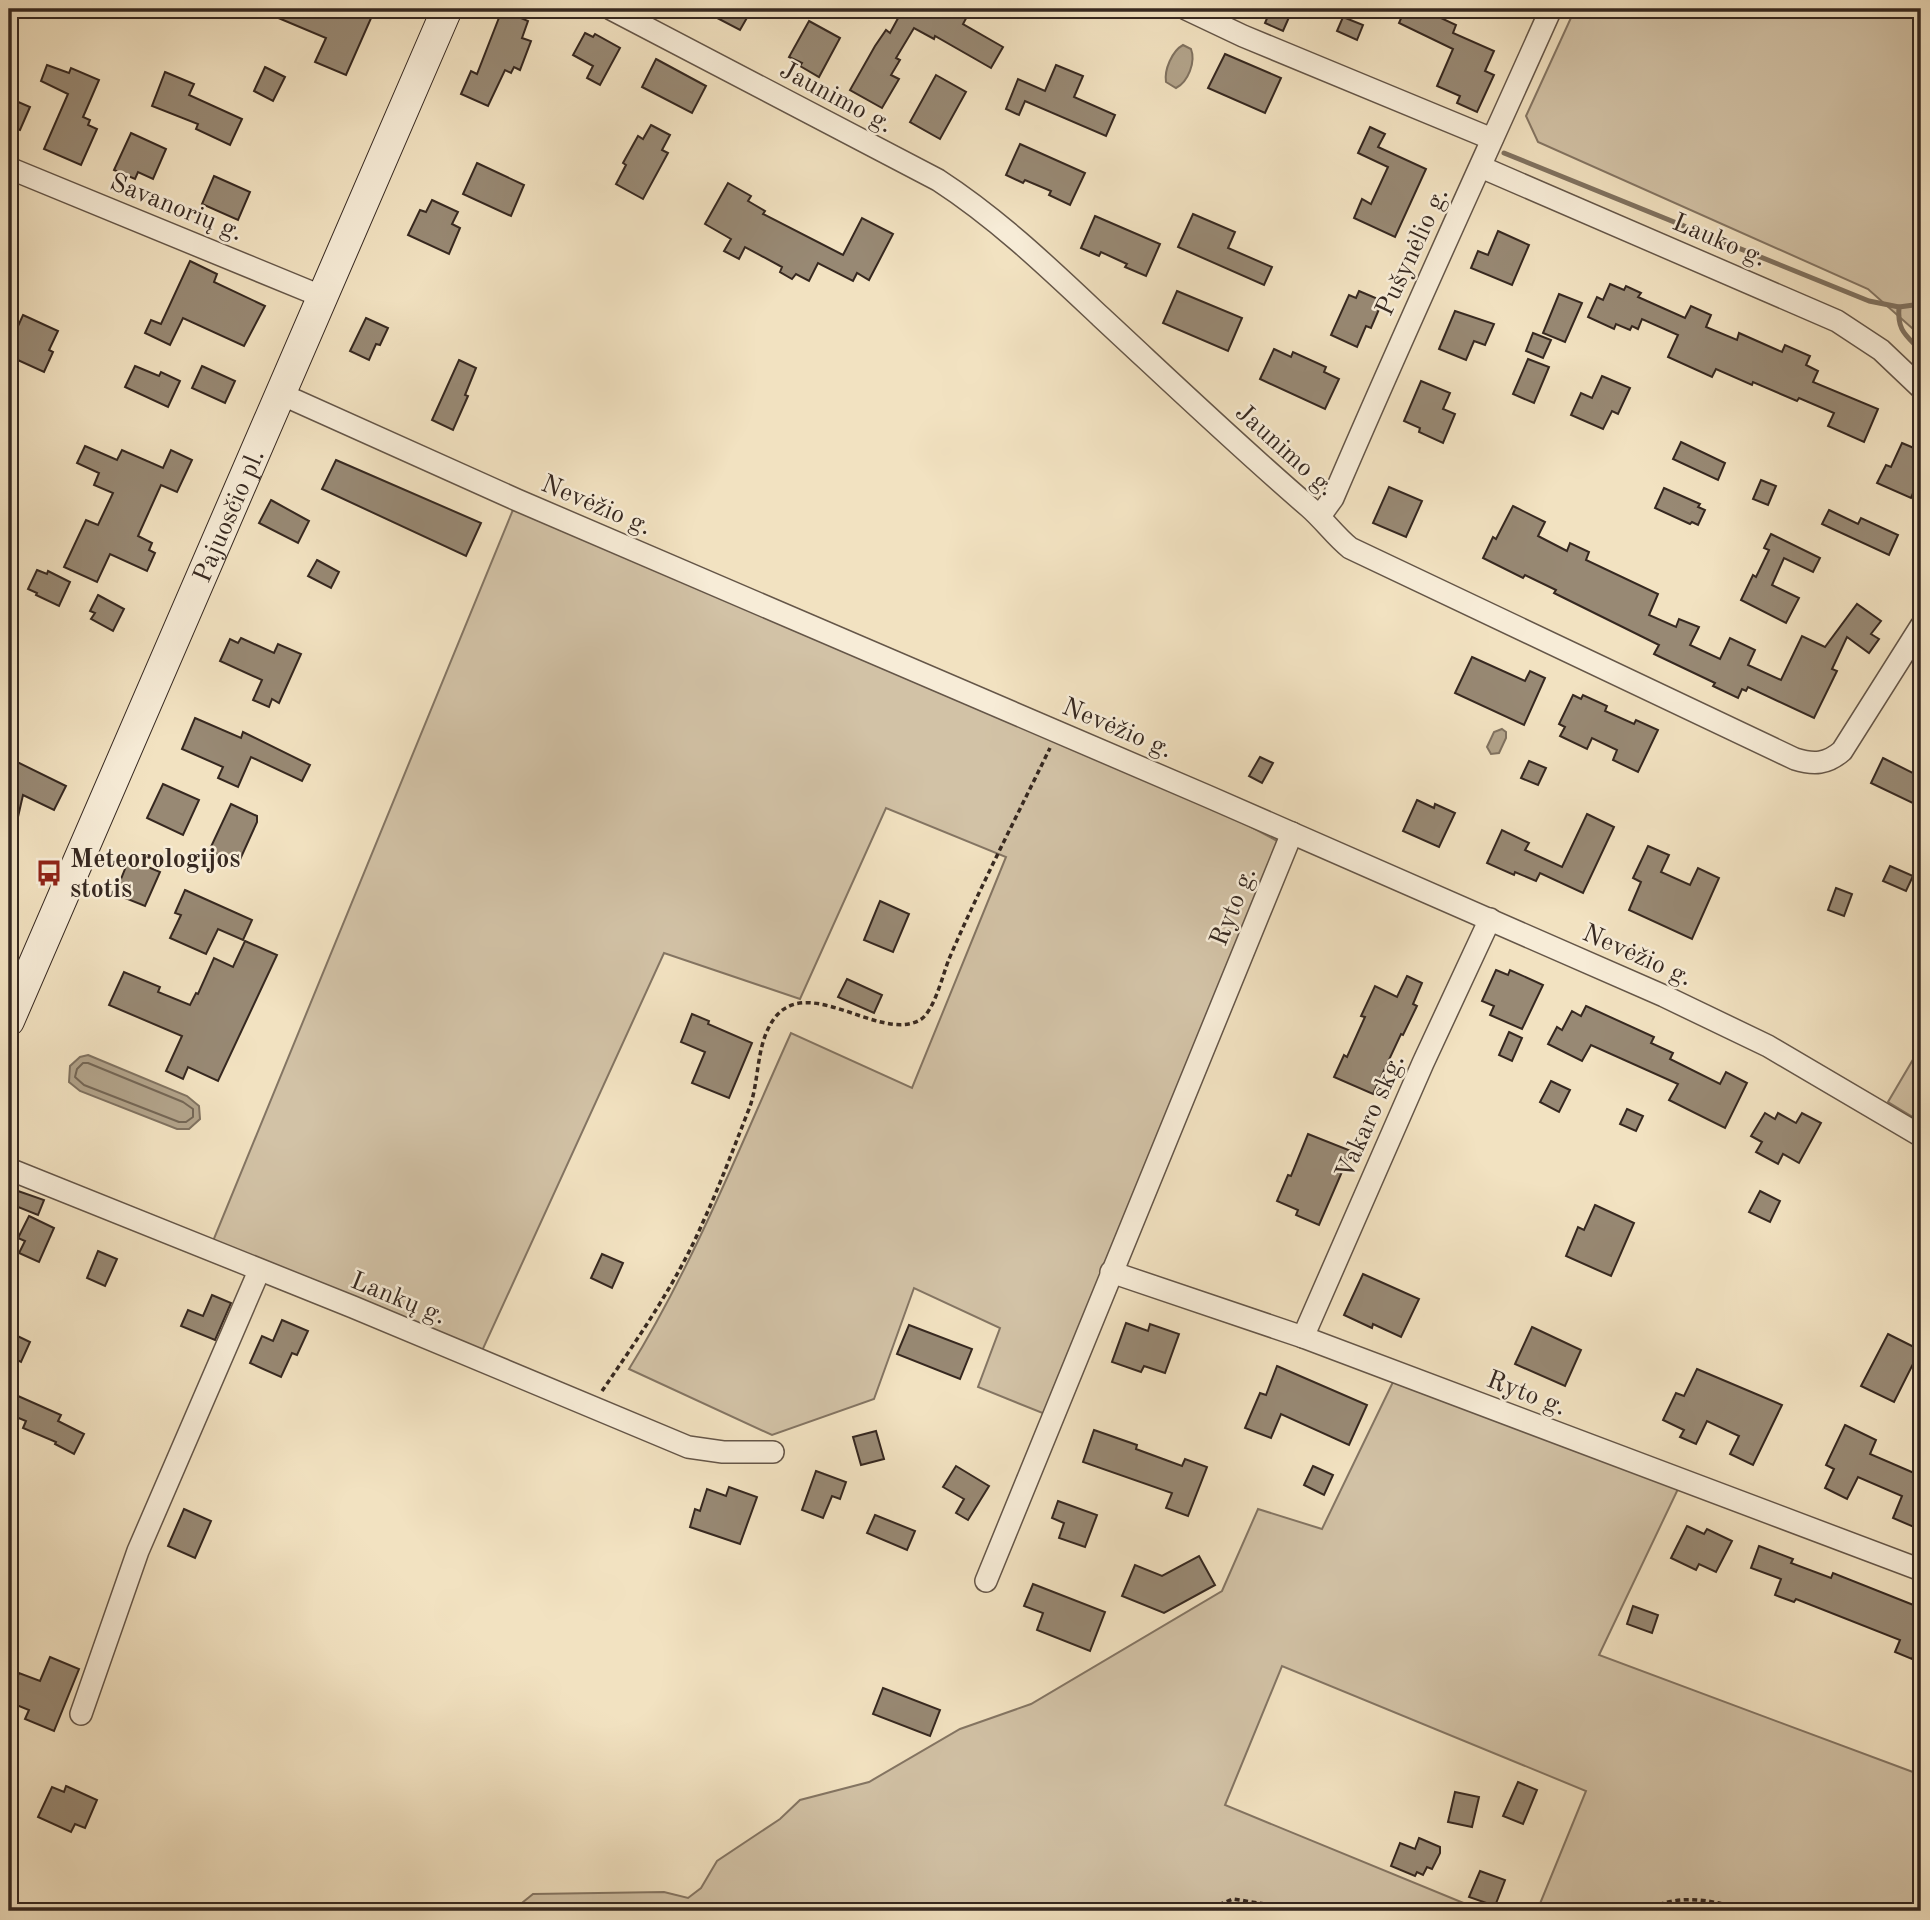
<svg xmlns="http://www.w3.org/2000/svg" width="1930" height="1920" font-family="'Old Standard TT',serif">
  <rect width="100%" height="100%" fill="#f2e2c1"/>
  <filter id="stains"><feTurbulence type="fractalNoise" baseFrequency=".00286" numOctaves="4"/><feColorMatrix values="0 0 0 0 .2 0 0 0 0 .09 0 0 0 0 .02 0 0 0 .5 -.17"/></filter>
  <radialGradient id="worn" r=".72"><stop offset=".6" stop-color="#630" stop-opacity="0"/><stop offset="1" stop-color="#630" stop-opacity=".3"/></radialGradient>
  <g fill="#d2c2a6" stroke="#847563" stroke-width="2">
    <polygon points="1575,9 1921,9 1921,336 1868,289 1538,142 1526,116"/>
    <path d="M517,500l689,303 75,40 -236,571 -67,-27 22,-59 -86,-40 -40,111 -102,36 -143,-66c65,-105 111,-223 162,-336l121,55 94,-231 -120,-49 -86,191 -136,-46 -188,411 -263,-123z"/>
    <polygon points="1921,1046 1921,1122 1888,1102"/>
    <polygon points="1393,1382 1678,1489 1599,1655 1921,1775 1921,1911 1537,1911 1586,1791 1282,1666 1225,1805 1483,1911 512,1911 533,1894 664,1892 688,1898 701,1888 717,1861 780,1819 800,1800 869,1782 960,1729 1031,1704 1222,1591 1258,1509 1322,1529"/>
  </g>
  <g fill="#b2a38a" stroke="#807260" stroke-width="2">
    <path d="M1183,45l8,4c5,13 -3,33 -15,39l-10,-6c-2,-12 6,-31 17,-37z"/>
    <polygon points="1502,729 1506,732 1506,738 1499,753 1491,754 1487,747 1494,732"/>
    <polygon points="88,1055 187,1096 199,1106 200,1119 189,1129 177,1129 80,1091 69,1082 70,1066 80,1057"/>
  </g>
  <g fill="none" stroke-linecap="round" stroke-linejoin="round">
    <polygon stroke="#746655" stroke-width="2" points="83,1063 88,1063 183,1102 193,1109 193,1117 186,1122 179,1122 84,1085 75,1077 77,1069"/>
    <g stroke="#807260" stroke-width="5">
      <polyline points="1504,153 1869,301 1899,307 1921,304"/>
      <path d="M1899,307c-2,24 7,28 22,44"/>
    </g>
  </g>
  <g fill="#988974" stroke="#362820" stroke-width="2">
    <polygon points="257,9 370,9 368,14 372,16 346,75 315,62 326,38"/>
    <polygon points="700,9 752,9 740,30"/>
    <polygon points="903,9 971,9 963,24 1003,47 991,68 935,36 934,39 914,28 896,58 900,60 891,75 899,79 882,108 850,90 875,46 886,30 890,33"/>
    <polygon points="1271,9 1290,15 1283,31 1265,23"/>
    <polygon points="1405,9 1420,14 1422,9 1456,25 1453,33 1494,51 1485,71 1494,75 1477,112 1457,103 1460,96 1437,86 1453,49 1399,23"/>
    <polygon points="502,10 528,21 522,38 531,41 520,70 514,67 511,73 505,70 488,106 461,94 471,71 477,74"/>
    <polygon points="1343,17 1363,25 1357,40 1337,31"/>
    <polygon points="809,21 840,38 819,77 800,66 802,63 789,57"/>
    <polygon points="585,33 593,37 595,34 620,48 600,85 587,78 593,66 573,55"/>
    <polygon points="1225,54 1281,78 1265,113 1208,88"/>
    <polygon points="656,59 706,86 692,113 642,87"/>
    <polygon points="47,65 69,73 71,68 99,80 83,117 90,120 88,125 97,129 81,165 44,149 68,94 41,81"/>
    <polygon points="1056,65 1083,76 1074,97 1115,115 1106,136 1025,101 1019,115 1006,109 1018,79 1045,91"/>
    <polygon points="265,67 285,77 273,101 254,91"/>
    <polygon points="165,72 194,84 189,95 242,119 230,145 196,129 198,124 152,106"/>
    <polygon points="936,75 966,92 940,139 910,122"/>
    <polygon points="9,98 30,107 20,130 9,126"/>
    <polygon points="651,125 670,135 662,150 668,153 643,199 616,184 626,165 623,163 638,136 643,139"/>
    <polygon points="1370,127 1385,134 1378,147 1426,169 1395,237 1354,218 1362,199 1371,204 1388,167 1358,153"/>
    <polygon points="131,133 166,149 153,179 138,172 135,179 114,170"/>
    <polygon points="1020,144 1085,173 1070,205 1049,195 1051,191 1025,180 1023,183 1006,175"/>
    <polygon points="477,163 524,185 511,216 463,194"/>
    <polygon points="214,176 250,192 238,220 202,204"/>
    <polygon points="728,183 751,196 748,201 765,211 763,214 843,255 862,218 893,234 869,280 857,273 853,281 818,263 809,281 796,274 792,279 780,272 782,267 745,247 739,259 724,251 731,239 705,224"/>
    <polygon points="432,200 458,212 452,224 460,228 449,254 408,235 420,210 426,212"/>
    <polygon points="1193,214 1235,232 1228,248 1272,267 1264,285 1178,247"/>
    <polygon points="1095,216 1160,244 1146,276 1125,267 1127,264 1101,252 1099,256 1081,248"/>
    <polygon points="1498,231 1529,245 1512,285 1471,268 1478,251 1488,255"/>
    <polygon points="190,261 217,274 214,282 265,306 244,346 183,318 170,345 145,333 151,320 161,324"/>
    <polygon points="1610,284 1624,290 1626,286 1641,293 1638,297 1685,318 1691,306 1711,315 1706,327 1737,340 1739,333 1782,352 1785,345 1810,356 1806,365 1818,371 1813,382 1878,409 1864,442 1828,426 1834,413 1799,398 1797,401 1753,382 1752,385 1716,369 1712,377 1668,357 1678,335 1642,319 1638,329 1632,326 1630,330 1616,324 1614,329 1588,317 1597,297 1603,300"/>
    <polygon points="1177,291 1242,318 1228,351 1163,323"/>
    <polygon points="1359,291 1378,299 1376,305 1380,307 1371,328 1366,326 1357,347 1331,335 1349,295 1356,298"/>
    <polygon points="1559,294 1582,303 1565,342 1543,333"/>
    <polygon points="1455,311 1494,324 1485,345 1474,341 1466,360 1439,349"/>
    <polygon points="23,315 58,331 49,350 53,352 44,372 9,356 9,346"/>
    <polygon points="366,318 388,328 380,345 376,344 369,360 350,351"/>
    <polygon points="1533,333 1551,340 1543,358 1526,351"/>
    <polygon points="1274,349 1291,357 1293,352 1326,367 1324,372 1339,379 1325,409 1260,379"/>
    <polygon points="1528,359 1549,367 1534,403 1513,394"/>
    <polygon points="459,360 476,368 465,395 468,396 453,430 432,420"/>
    <polygon points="135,366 159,376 161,372 180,381 168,407 125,387"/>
    <polygon points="202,366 235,381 225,403 192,388"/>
    <polygon points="1602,376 1630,388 1618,414 1612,411 1603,429 1571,415 1581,393 1592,398"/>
    <polygon points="1421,381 1450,393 1443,409 1455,414 1443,443 1419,432 1420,428 1404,421"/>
    <polygon points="1681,442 1725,463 1718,480 1673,459"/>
    <polygon points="1902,443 1921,451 1921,474 1911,498 1877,483 1886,465 1891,467"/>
    <polygon points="85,446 117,460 122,450 163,468 171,450 192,460 177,492 161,485 138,536 152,543 149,550 155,553 147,571 110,554 97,582 64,567 86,520 98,525 113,493 94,485 99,473 77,463"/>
    <polygon points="336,460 481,523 466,556 322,489"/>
    <polygon points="1761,480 1776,486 1768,505 1753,499"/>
    <polygon points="1389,487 1422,501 1406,537 1373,523"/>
    <polygon points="1664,488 1700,504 1698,507 1705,510 1698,525 1692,522 1690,524 1655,508"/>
    <polygon points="271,500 309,521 298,543 259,523"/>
    <polygon points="1513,506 1545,522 1538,536 1567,551 1570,543 1589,552 1586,560 1658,594 1649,615 1676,627 1679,619 1699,627 1690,645 1720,659 1730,638 1755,650 1748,665 1781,680 1802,636 1825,647 1857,604 1881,621 1871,634 1879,639 1869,653 1847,637 1832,669 1837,671 1814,718 1748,687 1746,691 1742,689 1738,698 1713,686 1715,683 1654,654 1659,645 1554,593 1556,590 1525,575 1523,578 1483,558 1493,537 1496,539"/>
    <polygon points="1829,510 1858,524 1861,518 1898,535 1889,555 1822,524"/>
    <polygon points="1771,534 1820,558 1813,572 1784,558 1772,585 1799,598 1786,623 1741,600 1753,575 1756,577 1769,550 1764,548"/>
    <polygon points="317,560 339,572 331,588 308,576"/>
    <polygon points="37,570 47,574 48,571 70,582 59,606 36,595 37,593 28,589"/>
    <polygon points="98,595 124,609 113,631 91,619 95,613 90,611"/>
    <polygon points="241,638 274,653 278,644 301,654 279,703 272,699 269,707 253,700 262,680 220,661 230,639 238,643"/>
    <polygon points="1472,657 1525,681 1530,671 1545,678 1524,725 1455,693"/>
    <polygon points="1573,695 1581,699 1583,695 1607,706 1605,711 1634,724 1636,720 1658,730 1638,772 1613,760 1617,750 1592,738 1587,749 1560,736 1565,727 1559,724"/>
    <polygon points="195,718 241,738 243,732 310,765 302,781 251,757 238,787 218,778 223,767 182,749"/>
    <polygon points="1260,757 1273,763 1262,783 1249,776"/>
    <polygon points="9,758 66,786 54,810 23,795 15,830 9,829"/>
    <polygon points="1883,758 1921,777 1921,807 1871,783"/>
    <polygon points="1529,761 1546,768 1538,785 1521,778"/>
    <polygon points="163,784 199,800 183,835 147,818"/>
    <polygon points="1417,800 1434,808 1435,804 1455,813 1439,847 1403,831"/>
    <polygon points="231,804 257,816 257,822 238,864 209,851"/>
    <polygon points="1587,814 1614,827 1583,893 1540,873 1536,881 1515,872 1514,875 1487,863 1502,830 1529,843 1525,850 1562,867"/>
    <polygon points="1648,846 1669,855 1661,872 1690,885 1698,868 1719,878 1692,939 1629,910 1641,882 1633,878"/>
    <polygon points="129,859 160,872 145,906 115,894"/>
    <polygon points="1890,866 1913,876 1906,891 1883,881"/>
    <polygon points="1836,888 1852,894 1844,916 1828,910"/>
    <polygon points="185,890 252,920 243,940 218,929 206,954 170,938 181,915 175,913"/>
    <polygon points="880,901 909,914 893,952 864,940"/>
    <polygon points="245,941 277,955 218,1081 188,1067 183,1079 166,1071 182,1036 109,1005 124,972 160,987 158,992 190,1005 196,993 198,994 214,958 233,967"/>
    <polygon points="1496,970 1508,975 1510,970 1543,985 1522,1029 1490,1015 1494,1006 1482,1001"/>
    <polygon points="1407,976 1422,983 1413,1004 1417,1006 1403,1035 1401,1034 1373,1094 1334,1077 1344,1055 1347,1057 1365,1017 1361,1016 1375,986 1397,997"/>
    <polygon points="847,979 882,995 874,1013 838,997"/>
    <polygon points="1586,1006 1654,1037 1651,1043 1673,1053 1670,1059 1720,1084 1726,1072 1747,1083 1725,1128 1669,1100 1678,1084 1591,1045 1582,1061 1548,1044 1557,1027 1562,1030 1572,1011 1581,1016"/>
    <polygon points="692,1014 709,1021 708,1024 752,1043 729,1098 692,1083 705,1052 681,1042"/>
    <polygon points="1509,1032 1522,1038 1512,1061 1499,1055"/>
    <polygon points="1551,1081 1570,1090 1559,1112 1540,1102"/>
    <polygon points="1627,1109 1643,1116 1636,1131 1620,1124"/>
    <polygon points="1765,1113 1775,1119 1778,1113 1796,1123 1802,1113 1821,1123 1799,1163 1783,1154 1778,1164 1756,1152 1762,1142 1751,1136"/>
    <polygon points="1308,1134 1351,1151 1319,1225 1296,1215 1298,1210 1277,1201 1288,1175 1291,1176"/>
    <polygon points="18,1191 44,1200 38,1215 13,1205"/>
    <polygon points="1760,1191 1780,1201 1770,1222 1749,1212"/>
    <polygon points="1595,1205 1634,1223 1611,1276 1566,1256 1578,1227 1584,1230"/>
    <polygon points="29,1216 54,1228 39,1262 19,1253 25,1241 18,1238"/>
    <polygon points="98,1251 117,1259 105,1286 87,1278"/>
    <polygon points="602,1254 623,1263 612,1288 591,1278"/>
    <polygon points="1363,1274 1419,1299 1401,1337 1373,1324 1372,1328 1344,1315"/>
    <polygon points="212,1295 231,1303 215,1340 181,1326 188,1310 203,1316"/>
    <polygon points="282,1320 308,1331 297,1355 292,1353 281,1377 250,1363 262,1336 273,1341"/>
    <polygon points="1126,1323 1148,1331 1150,1324 1179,1334 1165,1373 1144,1366 1141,1372 1112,1362"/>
    <polygon points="909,1325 972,1349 960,1379 897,1354"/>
    <polygon points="1532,1327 1581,1350 1565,1386 1515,1364"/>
    <polygon points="9,1332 30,1342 21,1362 9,1356"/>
    <polygon points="1888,1334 1920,1350 1894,1402 1861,1386"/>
    <polygon points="1277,1366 1367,1405 1349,1445 1281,1414 1271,1438 1245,1428 1260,1393 1266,1395"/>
    <polygon points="1697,1369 1782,1405 1753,1465 1730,1454 1739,1436 1707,1421 1696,1444 1680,1437 1684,1430 1663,1420 1676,1393 1684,1396"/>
    <polygon points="9,1392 61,1415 58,1421 84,1434 74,1454 55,1444 56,1442 23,1428 26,1421 9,1414"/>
    <polygon points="1845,1425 1876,1440 1870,1454 1921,1476 1921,1510 1914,1527 1893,1518 1902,1496 1858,1477 1847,1499 1825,1488 1834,1469 1826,1465"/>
    <polygon points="1094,1430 1137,1445 1136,1449 1182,1466 1185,1459 1207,1467 1188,1516 1166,1508 1172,1493 1083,1462"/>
    <polygon points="876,1431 884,1459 861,1465 853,1437"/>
    <polygon points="956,1466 989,1486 968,1520 956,1513 964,1499 943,1487"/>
    <polygon points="1313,1466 1333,1475 1324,1495 1304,1485"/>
    <polygon points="816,1471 846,1482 840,1499 832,1496 823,1518 802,1510"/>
    <polygon points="729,1487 757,1497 740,1544 690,1527 695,1509 700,1511 707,1489 726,1496"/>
    <polygon points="1058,1501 1097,1515 1085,1547 1059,1538 1064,1523 1052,1518"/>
    <polygon points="184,1509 211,1521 195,1558 168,1546"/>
    <polygon points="875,1515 915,1531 907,1550 867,1533"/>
    <polygon points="1687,1526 1704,1534 1707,1529 1732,1541 1716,1572 1699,1564 1696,1570 1671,1558"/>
    <polygon points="1759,1546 1793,1559 1791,1563 1831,1578 1833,1573 1921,1608 1921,1636 1912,1659 1895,1652 1900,1640 1796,1599 1794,1602 1775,1595 1781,1579 1751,1568"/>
    <polygon points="1199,1556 1215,1585 1164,1613 1122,1596 1135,1565 1162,1576"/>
    <polygon points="1033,1584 1105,1612 1090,1651 1037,1630 1043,1613 1024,1606"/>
    <polygon points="1633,1606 1658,1615 1652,1633 1627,1624"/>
    <polygon points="50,1657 79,1669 54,1731 25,1719 29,1710 9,1702 19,1673 40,1681"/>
    <polygon points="883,1688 940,1710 930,1736 873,1714"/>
    <polygon points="1518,1782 1537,1790 1523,1824 1503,1816"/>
    <polygon points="66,1786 97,1800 85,1828 75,1824 71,1832 38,1817 52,1787 64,1792"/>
    <polygon points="1455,1792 1479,1797 1472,1827 1448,1822"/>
    <polygon points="1419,1838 1440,1847 1440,1853 1432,1869 1427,1867 1423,1875 1417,1872 1415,1876 1391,1866 1400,1843 1415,1849"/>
    <polygon points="1480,1871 1505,1880 1495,1906 1469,1897"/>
  </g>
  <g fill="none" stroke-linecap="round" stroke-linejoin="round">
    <g stroke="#655648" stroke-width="24">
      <g id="street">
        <path d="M611,9l327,171c60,39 111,88 163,137 69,64 137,129 208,190 15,13 26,29 41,41l445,211c19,6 32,5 47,-8l79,-125"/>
        <polyline points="1186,9 1243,36 1492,139"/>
        <polyline points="1481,167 1837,321 1881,350 1921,388"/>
        <polyline points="9,168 323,297"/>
        <polyline points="281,394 517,500 1207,796 1664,996 1768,1046 1921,1136"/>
        <path d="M1320,516l13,-18c70,-164 145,-326 218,-489"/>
        <polyline points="9,1169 353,1307 688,1447 723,1452 773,1452"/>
        <polyline points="1111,1272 1303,1337 1921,1570"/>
        <polyline points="1303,1337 1423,1063 1490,919"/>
        <polyline points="986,1581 1292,833"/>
        <polyline points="81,1714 138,1551 259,1271"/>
      </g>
    </g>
    <g stroke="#362820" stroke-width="32">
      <g id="secondary">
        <path id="s1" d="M9,1021l438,-1012"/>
      </g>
    </g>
    <g stroke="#362820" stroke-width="3.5" stroke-dasharray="5 3.5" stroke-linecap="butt">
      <path d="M602,1391c37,-54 75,-109 101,-169 17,-37 31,-75 46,-113 10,-26 7,-57 20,-82 31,-62 109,17 151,-7 14,-8 23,-46 29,-61 31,-72 67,-141 101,-211"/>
      <polyline points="1704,1903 1711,1911"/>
      <polyline points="1203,1911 1233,1899 1309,1911"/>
      <path d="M1643,1911c36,-18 67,-12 104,0"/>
    </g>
    <use href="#street" stroke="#f7ecd7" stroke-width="21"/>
    <use href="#secondary" stroke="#f7ecd7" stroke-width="30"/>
  </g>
  <defs>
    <g id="bus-bare" transform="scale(2.1)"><path d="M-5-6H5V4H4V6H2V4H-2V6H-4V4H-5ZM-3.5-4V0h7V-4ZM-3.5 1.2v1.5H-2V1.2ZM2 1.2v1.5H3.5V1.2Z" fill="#8f2418" stroke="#f7ecd7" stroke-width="2.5" paint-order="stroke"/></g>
  </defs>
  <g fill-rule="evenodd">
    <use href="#bus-bare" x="49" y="873"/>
  </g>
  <g text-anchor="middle" stroke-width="5" stroke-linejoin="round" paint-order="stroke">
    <g font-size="26" fill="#362820" stroke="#f7ecd7">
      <text transform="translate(837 96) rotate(28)" y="9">Jaunimo g.</text>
      <text transform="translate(177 206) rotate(22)" y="9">Savanorių g.</text>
      <text transform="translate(1720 239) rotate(23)" y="9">Lauko g.</text>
      <text transform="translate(1411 251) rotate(-65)" y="9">Pušynėlio g.</text>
      <text transform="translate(1286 449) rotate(42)" y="9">Jaunimo g.</text>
      <text transform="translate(597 504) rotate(23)" y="9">Nevėžio g.</text>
      <text dy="9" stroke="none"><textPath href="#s1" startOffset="551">Pajuosčio pl.</textPath></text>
      <text transform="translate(1118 727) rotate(23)" y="9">Nevėžio g.</text>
      <text transform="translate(1232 906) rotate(-68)" y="9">Ryto g.</text>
      <text transform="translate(1638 954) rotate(24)" y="9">Nevėžio g.</text>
      <text transform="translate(1369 1116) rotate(-66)" y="9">Vakaro skg.</text>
      <text transform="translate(399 1297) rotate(22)" y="9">Lankų g.</text>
      <text transform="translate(1527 1392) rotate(21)" y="9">Ryto g.</text>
    </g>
    <g font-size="26" font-weight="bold" fill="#362820" stroke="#f7ecd7" text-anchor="start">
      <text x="70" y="867">Meteorologijos<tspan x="70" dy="30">stotis</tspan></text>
    </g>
  </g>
  <rect width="1930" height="1920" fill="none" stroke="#f2e2c1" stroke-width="35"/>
  <rect x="10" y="10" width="1909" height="1899" fill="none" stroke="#362820" stroke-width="3.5"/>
  <rect x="18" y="18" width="1895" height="1885" fill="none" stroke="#362820" stroke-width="2"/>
  <rect width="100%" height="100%" filter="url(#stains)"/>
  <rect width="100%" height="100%" fill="url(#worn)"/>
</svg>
